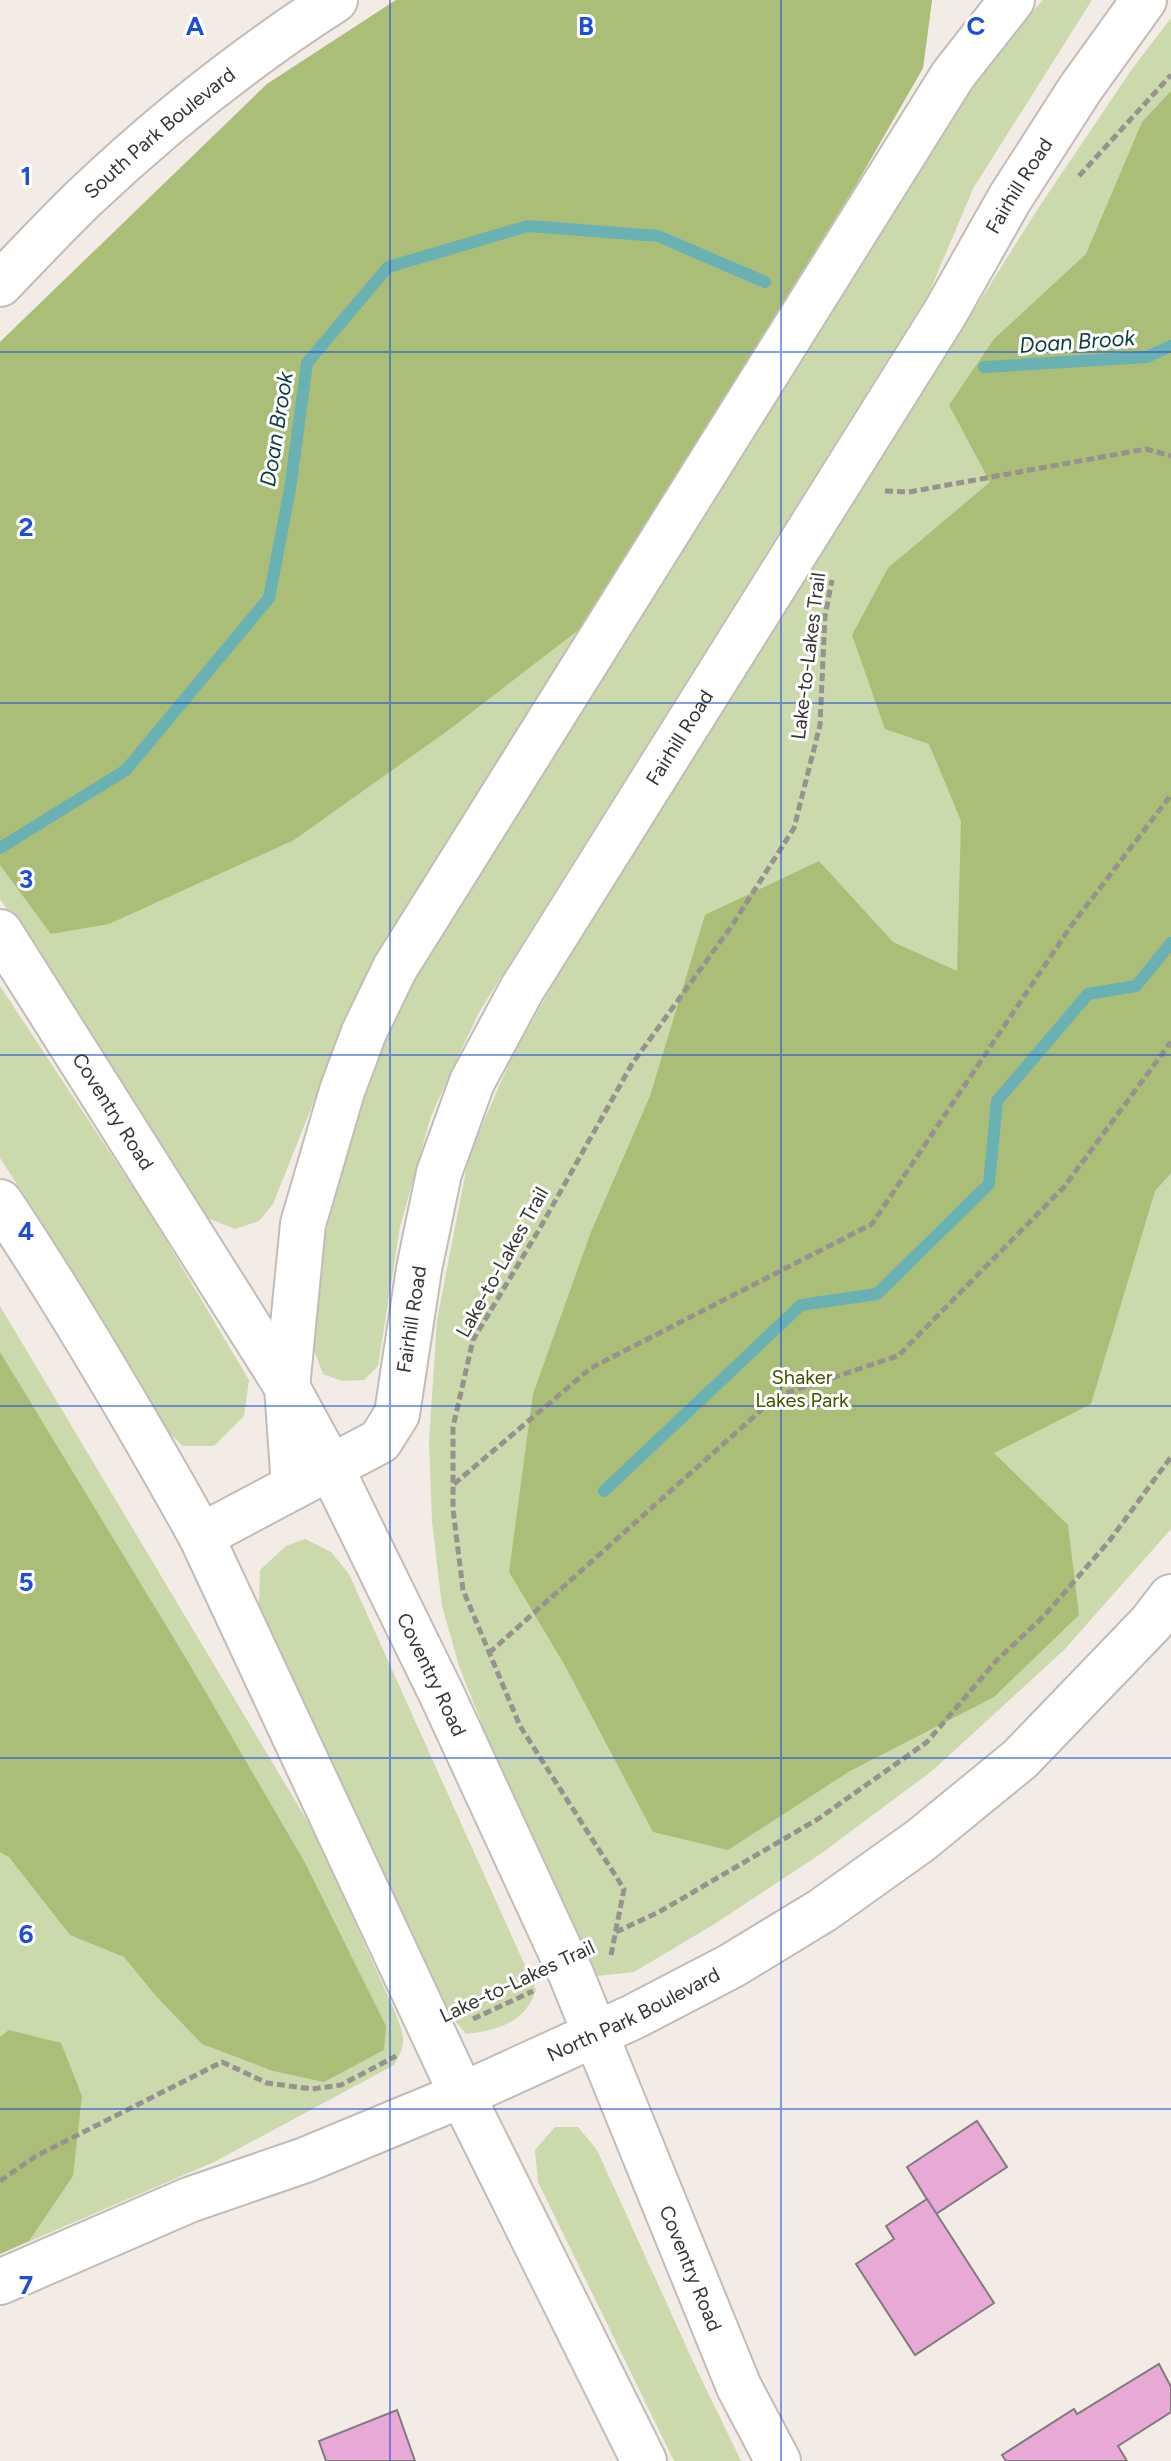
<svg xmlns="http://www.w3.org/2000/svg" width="1171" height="2461" font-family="Figtree,sans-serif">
  <rect width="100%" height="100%" fill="#f3ece6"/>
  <g fill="#cbd9ad">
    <polygon points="396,0 932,0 923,68 857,183 511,741 354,1001 273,1204 259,1221 235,1229 205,1217 116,1071 0,899 0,342 267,84"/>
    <polygon points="1043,0 1092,0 974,187 928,295 478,1014 431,1116 400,1227 378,1366 364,1380 342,1381 323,1374 313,1348 323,1246 355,1105 381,1043 419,967 966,94 1018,27"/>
    <polygon points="1171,18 1171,1529 1064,1650 932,1771 819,1855 716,1923 634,1972 597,1976 572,1952 459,1666 442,1606 432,1521 429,1442 437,1320 469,1155 511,1059 567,959 1037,210 1132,69"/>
    <polygon points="0,986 149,1212 249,1380 244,1416 214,1446 183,1446 154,1419 46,1229 0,1158"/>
    <path d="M0,1306l315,528 80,178c9,24 13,30 -1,53l-180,97 -214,92z"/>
    <path d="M305,1539l26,13 18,22 187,416c-11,33 -38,40 -70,44l-16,-19 -191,-409 1,-36 26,-24z"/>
    <polygon points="555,2127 578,2127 597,2150 697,2370 741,2461 674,2461 538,2182 535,2150"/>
  </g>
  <g fill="#aabe78">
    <polygon points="396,0 932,0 923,68 857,183 581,628 450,729 294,840 109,924 51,934 0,865 0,342 267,84"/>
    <polygon points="1171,91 1171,1173 1155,1191 1091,1404 994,1453 1068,1525 1079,1615 994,1697 850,1771 728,1850 653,1832 564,1664 509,1572 533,1394 591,1232 650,1096 705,915 819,861 893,942 957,971 961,821 929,744 885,729 852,635 888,568 990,482 949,405 994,339 1086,254 1142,122"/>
    <polygon points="0,1352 184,1655 304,1861 386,2026 384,2050 324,2082 273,2071 202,2044 157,1997 124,1957 70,1935 9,1857 0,1852"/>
    <polygon points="9,2030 61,2043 82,2096 73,2176 29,2241 0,2254 0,2037"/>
  </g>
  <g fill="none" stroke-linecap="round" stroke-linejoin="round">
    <g stroke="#6ab1b4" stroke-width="12">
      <polyline points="984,367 1147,357 1171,346"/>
      <polyline points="0,848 126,770 269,598 290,489 307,363 388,267 528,226 658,236 765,282"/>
      <polyline points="604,1491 801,1305 877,1294 989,1184 997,1101 1088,994 1136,986 1171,943"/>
    </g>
  </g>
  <g fill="#e9a9d7" stroke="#817a7f" stroke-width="2">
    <polygon points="977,2121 1007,2167 936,2214 907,2167"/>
    <polygon points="927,2199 994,2303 915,2355 856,2264 894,2239 886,2226"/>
    <polygon points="1159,2364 1171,2387 1171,2412 1118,2446 1127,2461 1006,2461 1002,2455 1074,2409 1077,2414"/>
    <polygon points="397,2410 415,2461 326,2461 319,2441"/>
  </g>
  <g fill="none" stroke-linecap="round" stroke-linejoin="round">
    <g stroke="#c3bcb6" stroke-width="48">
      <g id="minor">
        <path id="s1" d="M0,284c28,-29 56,-59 85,-87 77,-73 161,-140 250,-197"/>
        <path id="s2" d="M0,932l287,455 43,79"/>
        <path d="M0,1202c72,108 138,221 201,334"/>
        <path id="s3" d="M0,2282l189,-82 116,-40 157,-65 171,-78 98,-51 92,-56 98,-70 99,-81 131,-136 20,-26"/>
      </g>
    </g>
    <g stroke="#c3bcb6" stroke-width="48">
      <g id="major">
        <path id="s4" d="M330,1466l112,229 129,279 168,413 39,74"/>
        <polyline points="294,1486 287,1387 303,1224 342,1091 364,1032 395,968 953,75 1012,0"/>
        <path id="s5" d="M644,2461l-182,-366 -261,-559 179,-95 17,-27 22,-145 20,-96 33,-91 50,-93 423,-676 65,-115 70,-109 64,-89"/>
      </g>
    </g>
    <g stroke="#97928e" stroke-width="5" stroke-dasharray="8 4" stroke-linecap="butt">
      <polyline points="1079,176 1171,75"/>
      <polyline points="885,491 909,492 1146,449 1171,456"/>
      <polyline points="454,1484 591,1368 872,1224 1071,926 1171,795"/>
      <polyline points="489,1653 777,1396 898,1356 1064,1187 1171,1042"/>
      <polyline points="616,1932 659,1912 818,1819 927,1742 996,1661 1045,1615 1110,1540 1171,1457"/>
      <polyline points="611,1955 624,1889 520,1726 463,1590 453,1509 453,1427 473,1340 540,1228 632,1064 731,927 794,828 820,725 825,616 832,580"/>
      <polyline points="473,2019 533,1991"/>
      <polyline points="0,2181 36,2156 222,2062 267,2083 312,2089 341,2085 396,2056"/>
    </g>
    <use href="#minor" stroke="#fff" stroke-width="44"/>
    <use href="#major" stroke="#fff" stroke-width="44"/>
  </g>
  <path fill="none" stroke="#1d4ed8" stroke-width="2" stroke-opacity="0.55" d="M390,0v2461M781,0v2461M0,352h1171M0,703h1171M0,1055h1171M0,1406h1171M0,1758h1171M0,2109h1171"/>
  <g text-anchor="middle" stroke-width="6" stroke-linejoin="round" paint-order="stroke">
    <g font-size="20" fill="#383533" stroke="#fff">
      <text dy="7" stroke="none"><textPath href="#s1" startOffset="220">South Park Boulevard</textPath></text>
      <text dy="7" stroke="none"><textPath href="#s5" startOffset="2652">Fairhill Road</textPath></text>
      <text transform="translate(808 656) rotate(-83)" y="7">Lake-to-Lakes Trail</text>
      <text dy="7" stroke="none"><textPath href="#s5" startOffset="2004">Fairhill Road</textPath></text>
      <text dy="7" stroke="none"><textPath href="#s2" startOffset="212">Coventry Road</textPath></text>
      <text transform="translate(502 1262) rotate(-61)" y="7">Lake-to-Lakes Trail</text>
      <text dy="7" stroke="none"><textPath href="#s5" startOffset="1356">Fairhill Road</textPath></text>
      <text dy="7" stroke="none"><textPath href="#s4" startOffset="232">Coventry Road</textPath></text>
      <text transform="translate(517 1981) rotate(-25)" y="7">Lake-to-Lakes Trail</text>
      <text dy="7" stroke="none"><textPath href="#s3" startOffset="688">North Park Boulevard</textPath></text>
      <text dy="7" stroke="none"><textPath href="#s4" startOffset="880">Coventry Road</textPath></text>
    </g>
    <g font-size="20" fill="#435300" stroke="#fff">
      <text x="802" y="1384">Shaker<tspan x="802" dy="23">Lakes Park</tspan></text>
    </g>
    <g font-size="22" font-style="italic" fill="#0c3e41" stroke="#fff">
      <text transform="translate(1077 341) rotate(-4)" y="8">Doan Brook</text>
      <text transform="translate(276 429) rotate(-81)" y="8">Doan Brook</text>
    </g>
  </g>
  <g font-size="26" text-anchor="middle" font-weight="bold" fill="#1d4ed8" stroke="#fff" stroke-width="6" stroke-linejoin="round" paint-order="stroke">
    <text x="195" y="35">A</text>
    <text x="586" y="35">B</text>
    <text x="976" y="35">C</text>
    <text x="26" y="185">1</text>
    <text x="26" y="536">2</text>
    <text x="26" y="888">3</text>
    <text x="26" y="1240">4</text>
    <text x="26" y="1591">5</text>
    <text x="26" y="1943">6</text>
    <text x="26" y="2294">7</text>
  </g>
</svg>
